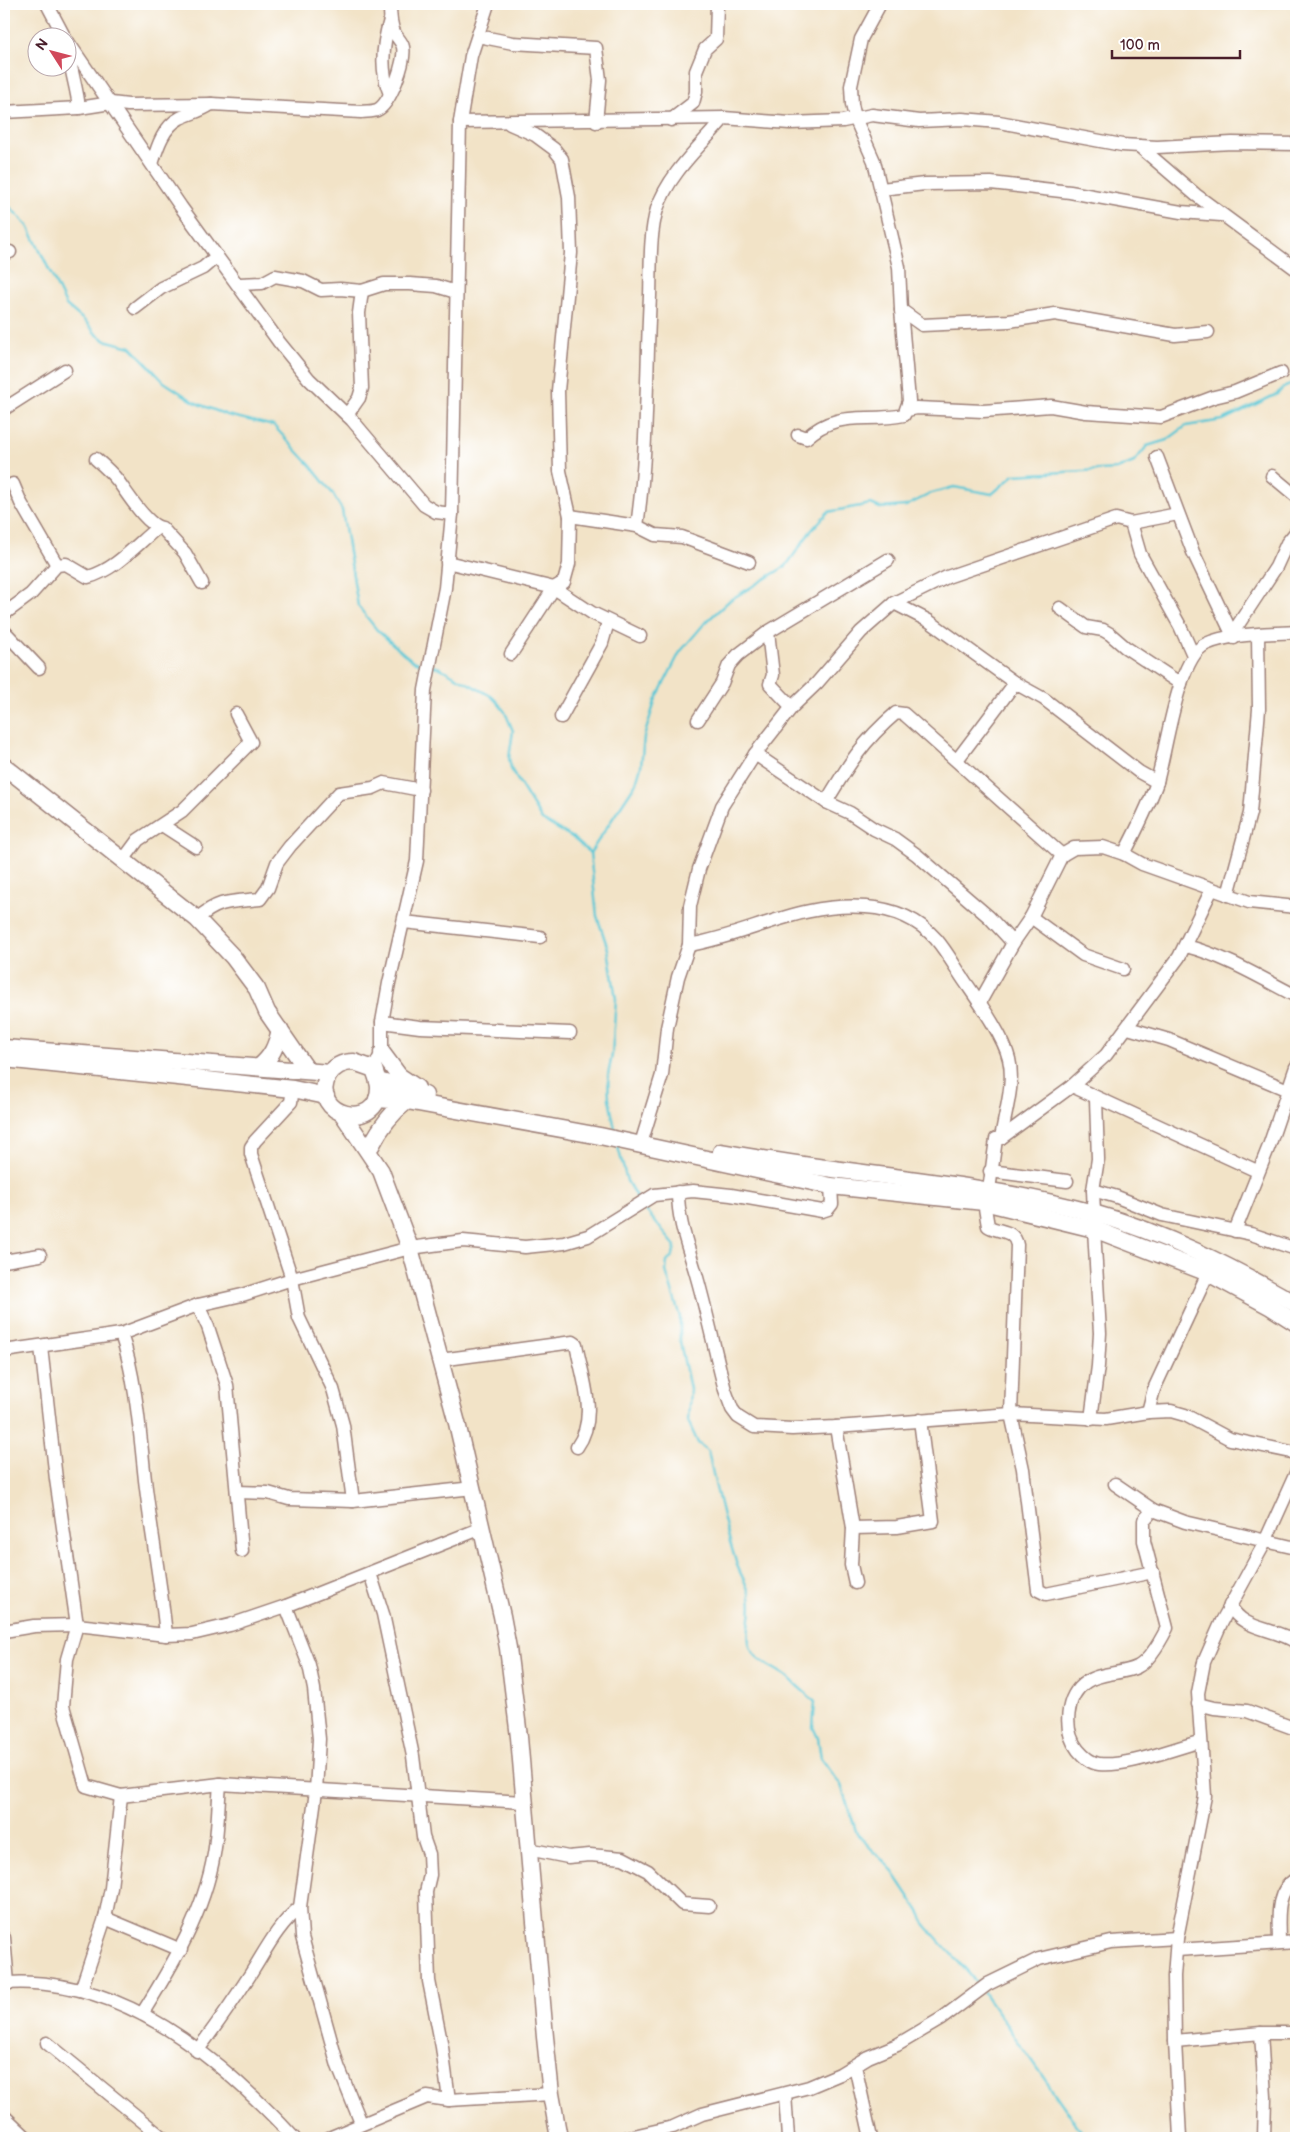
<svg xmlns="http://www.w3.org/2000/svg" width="1300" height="2142" font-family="'Balsamiq Sans',sans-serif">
  <rect width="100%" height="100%" fill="#fff"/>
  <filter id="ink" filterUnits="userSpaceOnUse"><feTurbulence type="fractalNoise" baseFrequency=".02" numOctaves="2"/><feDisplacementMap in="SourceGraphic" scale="10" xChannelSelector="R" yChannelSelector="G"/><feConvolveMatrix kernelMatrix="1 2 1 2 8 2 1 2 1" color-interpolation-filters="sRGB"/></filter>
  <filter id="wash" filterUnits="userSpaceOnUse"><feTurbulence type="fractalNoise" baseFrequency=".0096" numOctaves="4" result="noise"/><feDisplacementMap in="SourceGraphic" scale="20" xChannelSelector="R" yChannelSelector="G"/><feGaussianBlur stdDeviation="1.12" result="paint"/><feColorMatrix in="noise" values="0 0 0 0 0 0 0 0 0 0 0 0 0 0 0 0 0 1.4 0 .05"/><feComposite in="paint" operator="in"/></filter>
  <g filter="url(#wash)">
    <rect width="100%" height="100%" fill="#f2e3c7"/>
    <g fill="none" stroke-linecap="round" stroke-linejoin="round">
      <g stroke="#5cc7d5" stroke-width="2.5">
        <polyline points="4,201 28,226 66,305 87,323 95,333 104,340 131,347 164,382 196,403 227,415 274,426 310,465 333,494 342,510 358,606 377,630 403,653 413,661 425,665"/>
        <polyline points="433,666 440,668 491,696 498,703 505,712 513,731 509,758 511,769 531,802 542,820 572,837 590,853 597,916 608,949 616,999 612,1055 608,1075 609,1099 616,1134"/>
        <polyline points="590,853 636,783 641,766 644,737 655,701 680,652 704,624 730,600 786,566 810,532 828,512 871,504 880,508 906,506 932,493 954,487 992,494 1014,475 1117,469 1134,462 1147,446 1167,440 1186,426 1223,420 1277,394 1283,388 1296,382"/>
        <polyline points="618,1147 627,1181 638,1200"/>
        <path d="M643,1207l32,39 -2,9 -6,7 -1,9 14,46v25l10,47 -2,32 10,22 10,8c8,38 17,77 29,114 4,11 11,20 13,32 4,16 -6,37 1,52 7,14 27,20 39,30 8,8 17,15 25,23l-2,25 5,11 3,20 20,27 16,49 34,35 29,44 6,13 54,60"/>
        <polyline points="984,1993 1086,2138"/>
      </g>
    </g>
  </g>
  <g filter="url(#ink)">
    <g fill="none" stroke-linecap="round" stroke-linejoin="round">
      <g stroke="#9e8179" stroke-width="15">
        <g id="minor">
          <polyline points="47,4 65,38"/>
          <polyline points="478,36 513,43 596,48 600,80 596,122"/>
          <polyline points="68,42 181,207 279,342 309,379 352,420 424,505 436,512 452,514"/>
          <path d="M68,42c0,22 9,44 11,66"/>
          <path d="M390,94c-10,-23 -7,-51 0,-74"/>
          <path d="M4,112l75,-4 32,-5 17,2 84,-1 149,8c5,-1 11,0 16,-2 13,-5 29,-49 26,-63 -1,-5 -5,-8 -8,-13 -5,-9 -5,-20 -5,-30"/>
          <polyline points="671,120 693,103 696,92 696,71 705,49 716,39 717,4"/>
          <polyline points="460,122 724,118 790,123 843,121 872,115 919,121 962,119 999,122 1122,145 1157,147 1232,143 1296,144"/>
          <polyline points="510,124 535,135 554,149 562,159 569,197 571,253 558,391 560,471 570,516 569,564 564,582 554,588 511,654"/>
          <polyline points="1139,146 1196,195 1296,269"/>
          <path d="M152,164c5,-16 11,-37 28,-46 11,-5 21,-7 31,-14"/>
          <polyline points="881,189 925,184 991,183 1070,192 1181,212 1221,215"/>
          <polyline points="4,254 10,252"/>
          <polyline points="239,284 262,283 275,276 303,281 321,290 340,289 362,291 384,284 410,284 436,286 456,292"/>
          <polyline points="135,308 161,288 203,268 217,256"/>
          <polyline points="901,310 922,325 1009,321 1055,314 1175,335 1208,332"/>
          <polyline points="4,409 65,370"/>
          <polyline points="907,410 917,408 983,411 1051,406 1086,412 1161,417 1214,397 1235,392 1281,373"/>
          <polyline points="347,415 359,398 362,388 359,313 362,291"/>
          <path d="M798,435l8,3c32,-29 59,-15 98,-23l5,-14 -8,-91 -2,-43 -25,-106 -19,-43 -3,-14 -1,-18 10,-47 19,-35"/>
          <polyline points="1157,457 1193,552 1234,638"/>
          <path d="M96,459c8,7 16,14 22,22 9,12 29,45 44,47l23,25 17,30"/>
          <polyline points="1272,476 1296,496"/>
          <polyline points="13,484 21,503 57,565"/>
          <polyline points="570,516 637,526 655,535 682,537 749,562"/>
          <polyline points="1131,523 1140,554 1180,626 1193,655"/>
          <path d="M637,526c11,-76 9,-153 13,-230 1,-27 -1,-60 7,-87 12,-36 43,-62 67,-91"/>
          <polyline points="447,562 554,588 592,613 640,636"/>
          <polyline points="894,603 929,621 1015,683 1044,699 1139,772 1157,782"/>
          <polyline points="1060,608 1086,627 1103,630 1110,634 1125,647 1181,684"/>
          <path d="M4,614l27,-20 26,-29 9,-1 22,13c27,-7 48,-32 69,-49"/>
          <polyline points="4,631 39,668"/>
          <polyline points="768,632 773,675 770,684 792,707"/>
          <polyline points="1232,634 1276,567 1287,543 1296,532"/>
          <polyline points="561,717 602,643 608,622"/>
          <polyline points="698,720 722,683 729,665 738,655 768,632 888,560"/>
          <polyline points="755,754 826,802 850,813 874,829 895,839 917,855 989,917 1013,943"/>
          <polyline points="957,760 1015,683"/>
          <path d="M826,802c22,-37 37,-61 70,-89l8,1 158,141"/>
          <polyline points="162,825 196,847"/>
          <path d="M1124,854c12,-23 23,-45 32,-69 10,-31 21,-128 50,-141 23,-11 64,-10 90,-12"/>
          <polyline points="124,859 138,840 182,811 251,742 236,714"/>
          <polyline points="1228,895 1250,813 1259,709 1258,635"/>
          <polyline points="1031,917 1083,955 1123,969"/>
          <path d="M197,919c22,-20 35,-17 63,-20l8,-11 9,-25 13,-17 49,-53 34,-5 11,-5 37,7"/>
          <polyline points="404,922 540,937"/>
          <path d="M689,945c63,-11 110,-43 177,-38 28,2 51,11 70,32 12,14 20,30 30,44 13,19 38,54 43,76 6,24 -4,54 -8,79"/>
          <path d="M1186,946c39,10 75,32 110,50"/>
          <polyline points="980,1002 1013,943 1031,917 1062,855 1074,848 1103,847 1124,854 1142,864 1249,902 1296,907"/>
          <polyline points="382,1022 420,1027 570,1033"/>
          <polyline points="1128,1028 1169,1040 1288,1090"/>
          <polyline points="378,1060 382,1053 382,1022 389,983 417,861 425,690 445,588 452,514 460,122 471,56 488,4"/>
          <polyline points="1072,1086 1257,1171"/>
          <polyline points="293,1089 291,1102 255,1141 251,1147 251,1154 292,1279 299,1318 333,1389 343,1425 353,1501"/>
          <polyline points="643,1137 662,1075 667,1028 678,977 689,945 690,906 699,869 722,806 755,754 792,707 817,683 861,632 894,603 947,577 1116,519 1131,523 1178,514"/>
          <polyline points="990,1171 1067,1181"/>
          <polyline points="989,1190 996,1139 1001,1138 1072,1086 1106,1055 1179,957 1212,889"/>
          <polyline points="1093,1190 1117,1197 1162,1215 1251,1234 1296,1249"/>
          <path d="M678,1192c0,30 10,54 18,82 11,38 19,78 29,116l7,19 6,8 16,10 38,2 44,-2 175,-13 95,5 42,-7 23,-1 14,4 45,24 66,14"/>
          <path d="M984,1202l4,24c11,7 26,3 29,19l-6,169 12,55 15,121 8,4 107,-22"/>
          <polyline points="1094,1213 1093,1190 1098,1159 1096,1099"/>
          <polyline points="1235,1231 1269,1146 1296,1067"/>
          <polyline points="4,1261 40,1255"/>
          <polyline points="198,1305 208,1327 227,1385 242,1551"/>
          <path d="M121,1334c15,43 19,100 24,146 6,52 16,103 21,155"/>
          <polyline points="41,1347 56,1479 77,1625 67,1659 63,1706 86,1786 121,1796 220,1784 523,1802"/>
          <polyline points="4,1351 121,1334 198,1305 242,1295 292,1279 410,1248 463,1241 525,1247 564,1243 588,1236 654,1195 693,1191 731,1195 822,1211 828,1209 832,1204 831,1186"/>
          <path d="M440,1360l133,-18 3,2c6,34 23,72 1,103"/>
          <polyline points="1148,1412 1154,1389 1208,1273"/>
          <polyline points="1091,1419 1098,1366 1100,1333 1094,1229"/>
          <polyline points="836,1427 853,1528 851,1565 855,1583"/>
          <polyline points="1115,1484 1153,1510 1185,1522 1296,1548"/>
          <polyline points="237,1492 268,1493 289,1499 353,1501 473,1488"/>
          <path d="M1153,1510l-9,10v21l23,87c-6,12 -18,33 -30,39 -14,7 -39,6 -51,15 -21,14 -23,49 -8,68 6,7 12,13 21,14 29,3 72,-15 100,-22"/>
          <polyline points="853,1528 897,1527 933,1521 920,1420"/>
          <polyline points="370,1573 383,1614 413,1756 423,1837 429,1854 430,1875 426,1892 429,1981 442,2047 449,2100"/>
          <path d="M1230,1605c12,26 44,22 66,37"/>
          <polyline points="286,1606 309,1665 314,1689 319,1739 316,1791 300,1907 302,1937 338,2066 361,2123"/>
          <polyline points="4,1631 34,1626 77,1625 166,1635 192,1634 230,1625 286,1606 482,1528"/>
          <polyline points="1198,1704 1214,1708 1247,1711 1296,1729"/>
          <polyline points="528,1849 568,1857 590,1855 623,1858 648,1871 682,1904 709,1906"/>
          <polyline points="105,1918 181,1950"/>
          <polyline points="4,1938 8,1983"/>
          <path d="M1279,1943c0,-23 -5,-51 17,-64"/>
          <polyline points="1177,1950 1296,1942"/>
          <path d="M4,1984c13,-3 29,-1 42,0 98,10 183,84 248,154"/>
          <polyline points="81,1990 105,1918 111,1888 121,1796"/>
          <path d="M142,2014c31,-50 62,-101 72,-160 4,-23 4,-47 6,-70"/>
          <polyline points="1261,2033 1265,2097 1264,2138"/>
          <polyline points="1175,2041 1261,2033 1296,2033"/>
          <polyline points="47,2043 163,2138"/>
          <path d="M197,2051c18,-24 35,-48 51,-73 17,-26 28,-51 52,-71"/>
          <polyline points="855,2066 871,2138"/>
          <polyline points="785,2094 788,2138"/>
          <polyline points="4,2116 27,2138"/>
          <polyline points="329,2138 427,2097 449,2100 551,2094"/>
          <polyline points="625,2138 673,2127 702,2114 809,2087 840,2074 868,2057 897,2045 941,2019 988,1984 1039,1959 1111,1942 1177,1938"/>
          <polyline points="1180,2138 1175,2041 1174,1976 1177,1938 1205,1796 1198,1693 1204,1662 1222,1621 1263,1546 1296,1473"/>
        </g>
      </g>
      <g stroke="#9e8179" stroke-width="19">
        <g id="major">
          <polyline points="4,766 197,919 233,957 257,989 267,1012 307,1070"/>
          <polyline points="4,1048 330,1073"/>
          <polyline points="382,1053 399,1076 417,1088"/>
          <polyline points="4,1059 293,1089 326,1096"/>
          <path d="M354,1062l20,7c2,7 5,13 5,19 0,45 -71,28 -51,-12 6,-10 15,-14 26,-14z"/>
          <path d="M259,1067c13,-10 17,-21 21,-37"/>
          <polyline points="378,1081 425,1095"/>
          <polyline points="377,1099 407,1101 600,1136 831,1186 984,1202 1094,1229 1208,1273 1271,1307 1296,1323"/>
          <polyline points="342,1113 381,1171 410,1248 457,1423 502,1616 508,1648 519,1737 545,2037 551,2094 559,2138"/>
          <path d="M371,1146c9,-18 20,-33 36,-45"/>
          <path d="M721,1152c124,23 251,28 372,61 72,20 139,54 203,91"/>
        </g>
      </g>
      <use href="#minor" stroke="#fff" stroke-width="12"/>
      <use href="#major" stroke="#fff" stroke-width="16"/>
    </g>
  </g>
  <rect width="1300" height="2142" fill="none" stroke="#fff" stroke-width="20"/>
  <g transform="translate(52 52) rotate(306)"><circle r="24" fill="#ffffff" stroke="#b7a5aa"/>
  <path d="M0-4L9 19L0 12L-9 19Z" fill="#d1495b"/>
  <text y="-8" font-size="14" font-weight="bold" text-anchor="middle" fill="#4a1f2b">N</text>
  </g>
  <path d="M1112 50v8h128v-8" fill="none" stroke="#4a1f2b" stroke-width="2.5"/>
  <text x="1120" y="50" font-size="15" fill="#4a1f2b" stroke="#ffffff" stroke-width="4" paint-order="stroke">100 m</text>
</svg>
